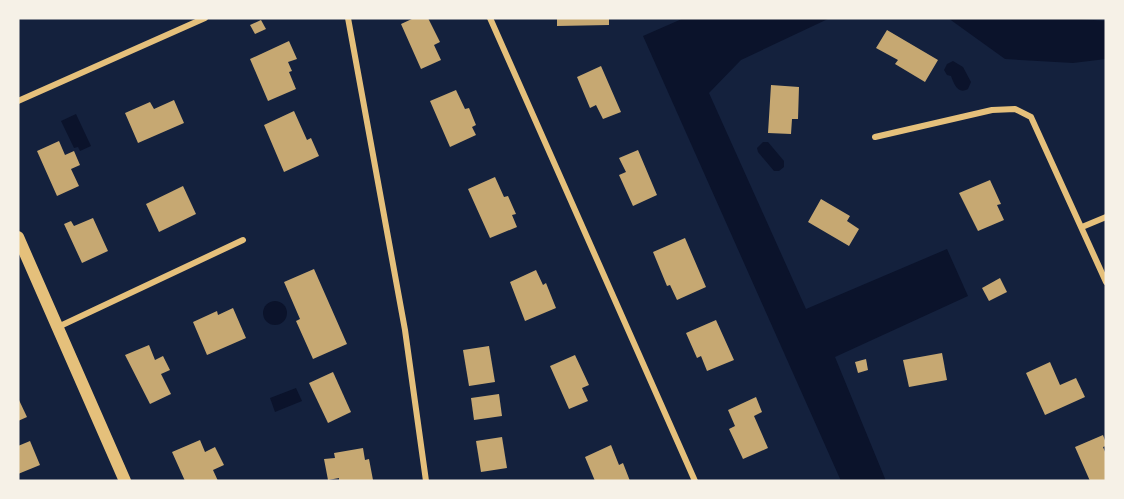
<svg xmlns="http://www.w3.org/2000/svg" width="1124" height="499" font-family="Mulish,sans-serif">
  <rect width="100%" height="100%" fill="#14213d"/>
  <g fill="#0b132b">
    <polygon points="684,18 830,18 741,60 709,93 806,309 947,249 968,296 835,357 886,481 841,481 643,36"/>
    <polygon points="948,18 1069,18 1106,21 1106,59 1073,63 1005,59"/>
    <path d="M953,61l10,6 8,15 -3,7c-10,6 -14,-5 -17,-13l-4,-1 -3,-5 3,-6z"/>
    <polygon points="76,114 91,146 80,151 78,147 74,148 61,121"/>
    <polygon points="763,142 768,142 784,161 784,167 779,171 774,171 758,152 757,148"/>
    <circle cx="275" cy="313" r="12"/>
    <polygon points="296,388 302,401 275,412 270,398"/>
  </g>
  <g fill="#c6a872">
    <polygon points="414,18 428,18 440,42 434,45 441,60 421,69 401,24"/>
    <polygon points="557,18 609,18 609,25 557,26"/>
    <polygon points="261,20 266,29 255,34 250,25"/>
    <polygon points="887,30 938,60 925,82 895,64 898,60 876,48"/>
    <polygon points="289,41 297,59 288,62 292,71 289,72 296,89 268,101 250,59"/>
    <polygon points="601,66 621,112 603,119 596,105 590,108 577,77"/>
    <polygon points="771,85 799,87 798,119 792,119 791,134 768,133"/>
    <polygon points="456,90 465,109 469,108 476,125 472,127 476,135 450,147 430,101"/>
    <polygon points="174,100 184,123 138,143 125,113 150,102 154,109"/>
    <polygon points="294,111 307,140 311,138 319,156 284,172 264,125"/>
    <polygon points="59,141 65,155 74,151 80,165 71,169 79,186 57,196 37,151"/>
    <polygon points="638,150 657,195 633,206 619,175 626,172 619,158"/>
    <polygon points="495,177 504,197 508,196 516,214 512,215 517,227 490,238 468,189"/>
    <polygon points="990,180 1001,204 997,205 1004,220 978,231 959,193"/>
    <polygon points="183,186 196,214 159,232 146,204"/>
    <polygon points="821,199 850,216 847,221 859,229 849,246 808,222"/>
    <polygon points="93,218 108,251 82,263 64,224 71,221 74,226"/>
    <polygon points="685,238 706,287 677,300 670,285 667,286 653,252"/>
    <polygon points="314,269 347,344 313,359 296,321 300,319 284,282"/>
    <polygon points="536,270 543,285 546,283 556,308 525,321 510,282"/>
    <polygon points="1000,278 1007,292 989,301 982,288"/>
    <polygon points="233,308 246,338 207,355 193,322 217,311 218,315"/>
    <polygon points="716,320 734,360 707,371 701,356 697,358 686,333"/>
    <polygon points="149,345 155,360 163,356 170,370 161,374 171,394 150,404 125,355"/>
    <polygon points="489,346 495,382 469,386 463,350"/>
    <polygon points="942,353 947,380 909,387 903,360"/>
    <polygon points="575,355 589,385 582,388 588,401 569,409 550,366"/>
    <polygon points="866,359 868,370 858,373 855,362"/>
    <polygon points="1050,362 1060,385 1076,378 1085,397 1045,415 1026,373"/>
    <polygon points="333,372 351,412 328,423 309,383"/>
    <polygon points="499,394 502,416 474,420 471,398"/>
    <polygon points="756,397 762,412 754,416 768,448 743,459 729,429 735,426 728,410"/>
    <polygon points="18,398 27,417 18,421"/>
    <polygon points="1103,435 1106,443 1106,446 1103,447 1106,454 1106,481 1090,481 1075,447"/>
    <polygon points="502,437 507,468 481,472 476,441"/>
    <polygon points="200,440 205,452 215,447 224,465 213,470 218,481 185,481 172,452"/>
    <polygon points="30,441 40,465 18,474 18,446"/>
    <polygon points="611,445 619,465 623,463 630,481 595,481 585,457"/>
    <polygon points="363,448 365,460 369,459 373,480 339,481 339,478 328,480 324,459 335,458 334,453"/>
  </g>
  <g fill="none" stroke-linecap="round" stroke-linejoin="round">
    <g stroke="#e5c07b" stroke-width="6">
      <polyline points="348,18 405,330 426,481"/>
      <polyline points="490,18 695,481"/>
      <polyline points="18,101 205,18"/>
      <polyline points="875,137 992,110 1015,109 1031,117 1106,282"/>
      <polyline points="1082,227 1106,217"/>
      <polyline points="58,327 243,240"/>
    </g>
    <polyline stroke="#e5c07b" stroke-width="12" points="18,237 125,481"/>
  </g>
  <rect width="1124" height="499" fill="none" stroke="#f6f1e7" stroke-width="39"/>
</svg>
